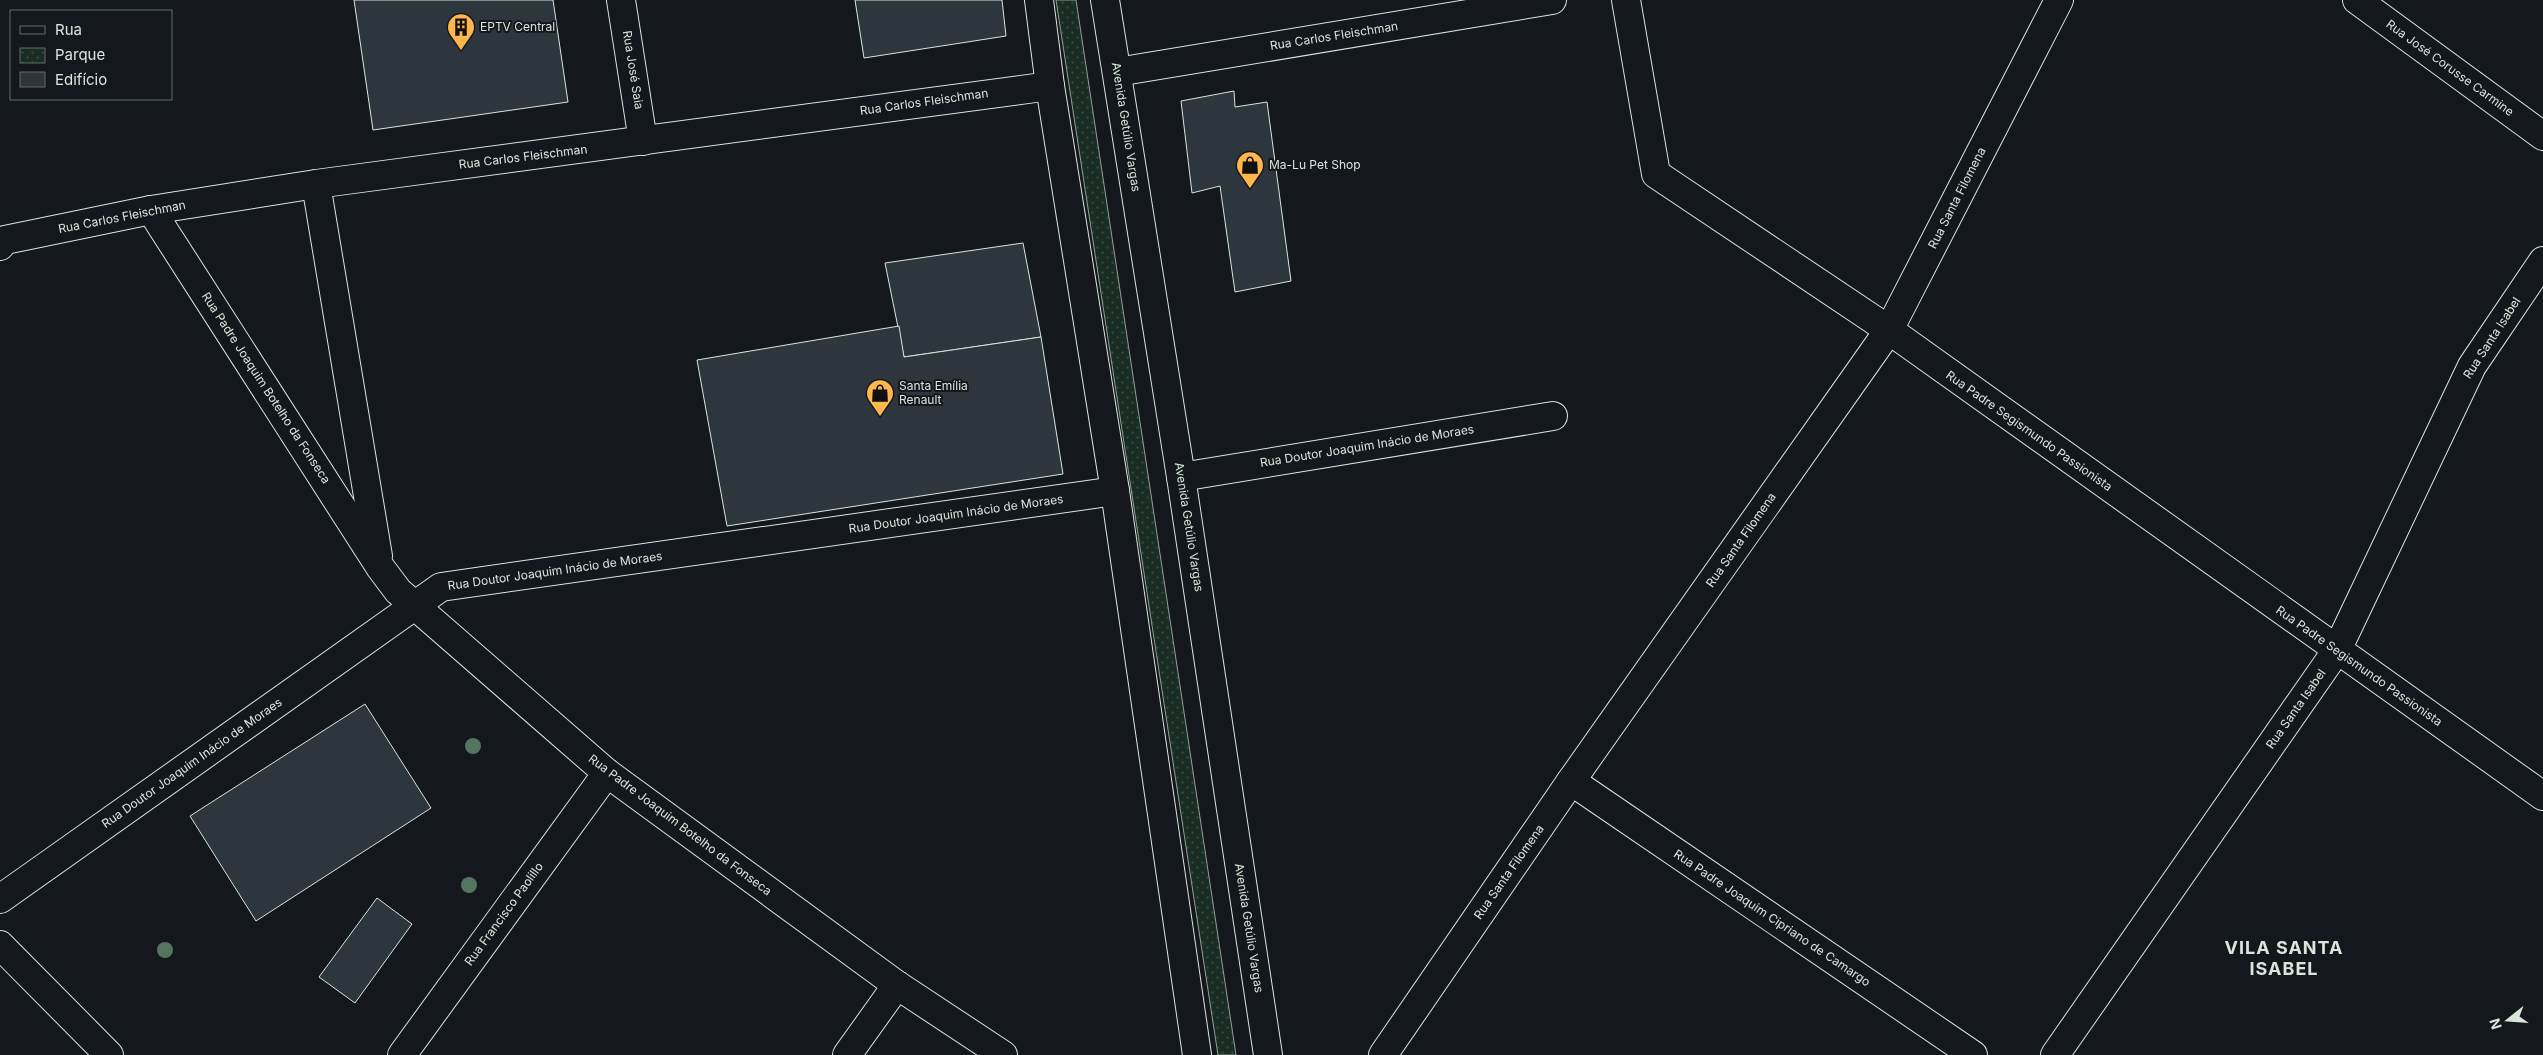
<svg xmlns="http://www.w3.org/2000/svg" width="2543" height="1055" font-family="Inter,sans-serif">
  <defs>
    <pattern id="park-dots" width="8" height="8" patternUnits="userSpaceOnUse" patternTransform="scale(1.25)"><rect width="8" height="8" fill="#1a2d24"/><path d="M2 2h.1M6 6h.1" fill="none" stroke="#3b4b43" stroke-width="1.8" stroke-linecap="round"/></pattern>
  </defs>
  <rect width="100%" height="100%" fill="#14181c"/>
  <polygon fill="url(#park-dots)" stroke="#939e99" points="1056,0 1076,0 1236,1055 1218,1055"/>
  <g fill="#2c363c" stroke="#d8e6dc">
    <polygon points="354,0 553,0 568,102 373,130"/>
    <polygon points="855,0 1002,0 1006,36 864,58"/>
    <polygon points="1234,91 1235,107 1267,102 1291,281 1235,292 1220,186 1192,193 1181,101"/>
    <polygon points="1023,243 1041,337 904,357 885,263"/>
    <polygon points="899,326 904,357 1041,337 1063,474 727,526 697,360"/>
    <polygon points="365,704 431,808 256,921 190,816"/>
    <polygon points="377,898 412,924 355,1003 319,977"/>
  </g>
  <g fill="none" stroke-linecap="round" stroke-linejoin="round">
    <g stroke="#d8e6dc" stroke-width="30">
      <g id="street">
        <polyline points="621,0 643,141"/>
        <polyline points="1626,0 1656,174 1889,330 2543,796"/>
        <polyline points="2357,0 2543,136"/>
        <polyline points="1117,72 1552,0"/>
        <polyline points="316,184 378,556"/>
        <polyline points="151,210 380,567 398,591 607,773 897,985 1003,1055"/>
        <polyline points="0,246 5,240 151,210 316,184 1050,86"/>
        <polyline points="1181,477 1553,416"/>
        <polyline points="1571,781 1973,1055"/>
        <polyline points="0,899 441,587 1115,491"/>
        <polyline points="0,945 109,1055"/>
        <polyline points="402,1055 607,773"/>
        <polyline points="847,1055 897,985"/>
        <polyline points="1383,1055 1571,781 1889,330 2059,0"/>
        <polyline points="2055,1055 2337,650 2472,366 2543,261"/>
      </g>
    </g>
    <g stroke="#d8e6dc" stroke-width="30">
      <g id="primary">
        <polyline points="1039,0 1050,86 1115,491 1197,1055"/>
        <polyline points="1105,0 1181,477 1268,1055"/>
      </g>
    </g>
    <use href="#street" stroke="#14181c" stroke-width="28"/>
    <use href="#primary" stroke="#14181c" stroke-width="28"/>
  </g>
  <g fill="#55745f">
    <circle cx="473" cy="746" r="8"/>
    <circle cx="469" cy="885" r="8"/>
    <circle cx="165" cy="950" r="8"/>
  </g>
  <defs>
    <g id="building-pin" transform="scale(1.4375)"><path d="M0 17L-7.5 6A9.5 9.5 0 1 1 7.5 6Z" fill="#ffb74d" stroke="#14181c"/><path d="M-4-6H4V6H1V3H-1V6H-4ZM-2.5-4.3h1.7v1.8h-1.7ZM.8-4.3h1.7v1.8H.8ZM-2.5-1h1.7V.8h-1.7ZM.8-1h1.7V.8H.8Z" fill="#111"/></g>
    <g id="shop-pin" transform="scale(1.4375)"><path d="M0 17L-7.5 6A9.5 9.5 0 1 1 7.5 6Z" fill="#ffb74d" stroke="#14181c"/><path d="M-5-2.5h2.3a2.7 3.5 0 0 1 5.4 0H5L5.5 6h-11ZM-1.5-2.5h3a1.5 2.3 0 0 0-3 0Z" fill="#111"/></g>
  </defs>
  <g fill-rule="evenodd">
    <use href="#building-pin" x="461" y="27"/>
    <use href="#shop-pin" x="1250" y="165"/>
    <use href="#shop-pin" x="880" y="393"/>
  </g>
  <g text-anchor="middle" stroke-width="4" stroke-linejoin="round" paint-order="stroke">
    <g font-size="12" fill="#d8e6dc" stroke="#14181c" text-anchor="start">
      <text x="480" y="31">EPTV Central</text>
      <text x="1269" y="169">Ma-Lu Pet Shop</text>
      <text x="899" y="390">Santa Emília<tspan x="899" dy="14">Renault</tspan></text>
    </g>
    <g font-size="12" fill="#d8e6dc" stroke="#14181c">
      <text transform="translate(1334 36) rotate(-9)" y="4">Rua Carlos Fleischman</text>
      <text transform="translate(2450 68) rotate(36)" y="4">Rua José Corusse Carmine</text>
      <text transform="translate(633 70) rotate(81)" y="4">Rua José Saia</text>
      <text transform="translate(924 102) rotate(-8)" y="4">Rua Carlos Fleischman</text>
      <text transform="translate(1126 127) rotate(81)" y="4">Avenida Getúlio Vargas</text>
      <text transform="translate(523 157) rotate(-7)" y="4">Rua Carlos Fleischman</text>
      <text transform="translate(1957 198) rotate(-63)" y="4">Rua Santa Filomena</text>
      <text transform="translate(122 217) rotate(-11)" y="4">Rua Carlos Fleischman</text>
      <text transform="translate(2492 338) rotate(-57)" y="4">Rua Santa Isabel</text>
      <text transform="translate(266 388) rotate(57)" y="4">Rua Padre Joaquim Botelho da Fonseca</text>
      <text transform="translate(2029 431) rotate(35)" y="4">Rua Padre Segismundo Passionista</text>
      <text transform="translate(1367 446) rotate(-9)" y="4">Rua Doutor Joaquim Inácio de Moraes</text>
      <text transform="translate(956 514) rotate(-8)" y="4">Rua Doutor Joaquim Inácio de Moraes</text>
      <text transform="translate(1189 527) rotate(81)" y="4">Avenida Getúlio Vargas</text>
      <text transform="translate(1741 540) rotate(-55)" y="4">Rua Santa Filomena</text>
      <text transform="translate(555 571) rotate(-8)" y="4">Rua Doutor Joaquim Inácio de Moraes</text>
      <text transform="translate(2359 666) rotate(35)" y="4">Rua Padre Segismundo Passionista</text>
      <text transform="translate(2296 709) rotate(-55)" y="4">Rua Santa Isabel</text>
      <text transform="translate(192 763) rotate(-35)" y="4">Rua Doutor Joaquim Inácio de Moraes</text>
      <text transform="translate(680 825) rotate(37)" y="4">Rua Padre Joaquim Botelho da Fonseca</text>
      <text transform="translate(1509 872) rotate(-55)" y="4">Rua Santa Filomena</text>
      <text transform="translate(504 914) rotate(-54)" y="4">Rua Francisco Paolillo</text>
      <text transform="translate(1772 918) rotate(34)" y="4">Rua Padre Joaquim Cipriano de Camargo</text>
      <text transform="translate(1249 928) rotate(81)" y="4">Avenida Getúlio Vargas</text>
    </g>
    <g font-size="18" font-weight="bold" letter-spacing="1" fill="#d8e6dc" stroke="#14181c">
      <text x="2284" y="954">VILA SANTA<tspan x="2284" dy="21">ISABEL</tspan></text>
    </g>
  </g>
  <rect x="10" y="10" width="162" height="90" fill="#14181c" stroke="#626a69"/>
  <rect x="20" y="26" width="25" height="8" fill="#14181c" stroke="#626a69"/>
  <text x="55" y="35" font-size="15" fill="#d8e6dc">Rua</text>
  <rect x="20" y="48" width="25" height="15" fill="url(#park-dots)" stroke="#626a69"/>
  <text x="55" y="60" font-size="15" fill="#d8e6dc">Parque</text>
  <rect x="20" y="72" width="25" height="15" fill="#2c363c" stroke="#626a69"/>
  <text x="55" y="85" font-size="15" fill="#d8e6dc">Edifício</text>
  <g transform="translate(2508 1020) rotate(253)" stroke="#14181c" stroke-width="4" paint-order="stroke">
  <path d="M0-4L9 19L0 12L-9 19Z" fill="#d8e6dc"/>
  <text y="-8" font-size="14" font-weight="bold" text-anchor="middle" fill="#d8e6dc">N</text>
  </g>
</svg>
